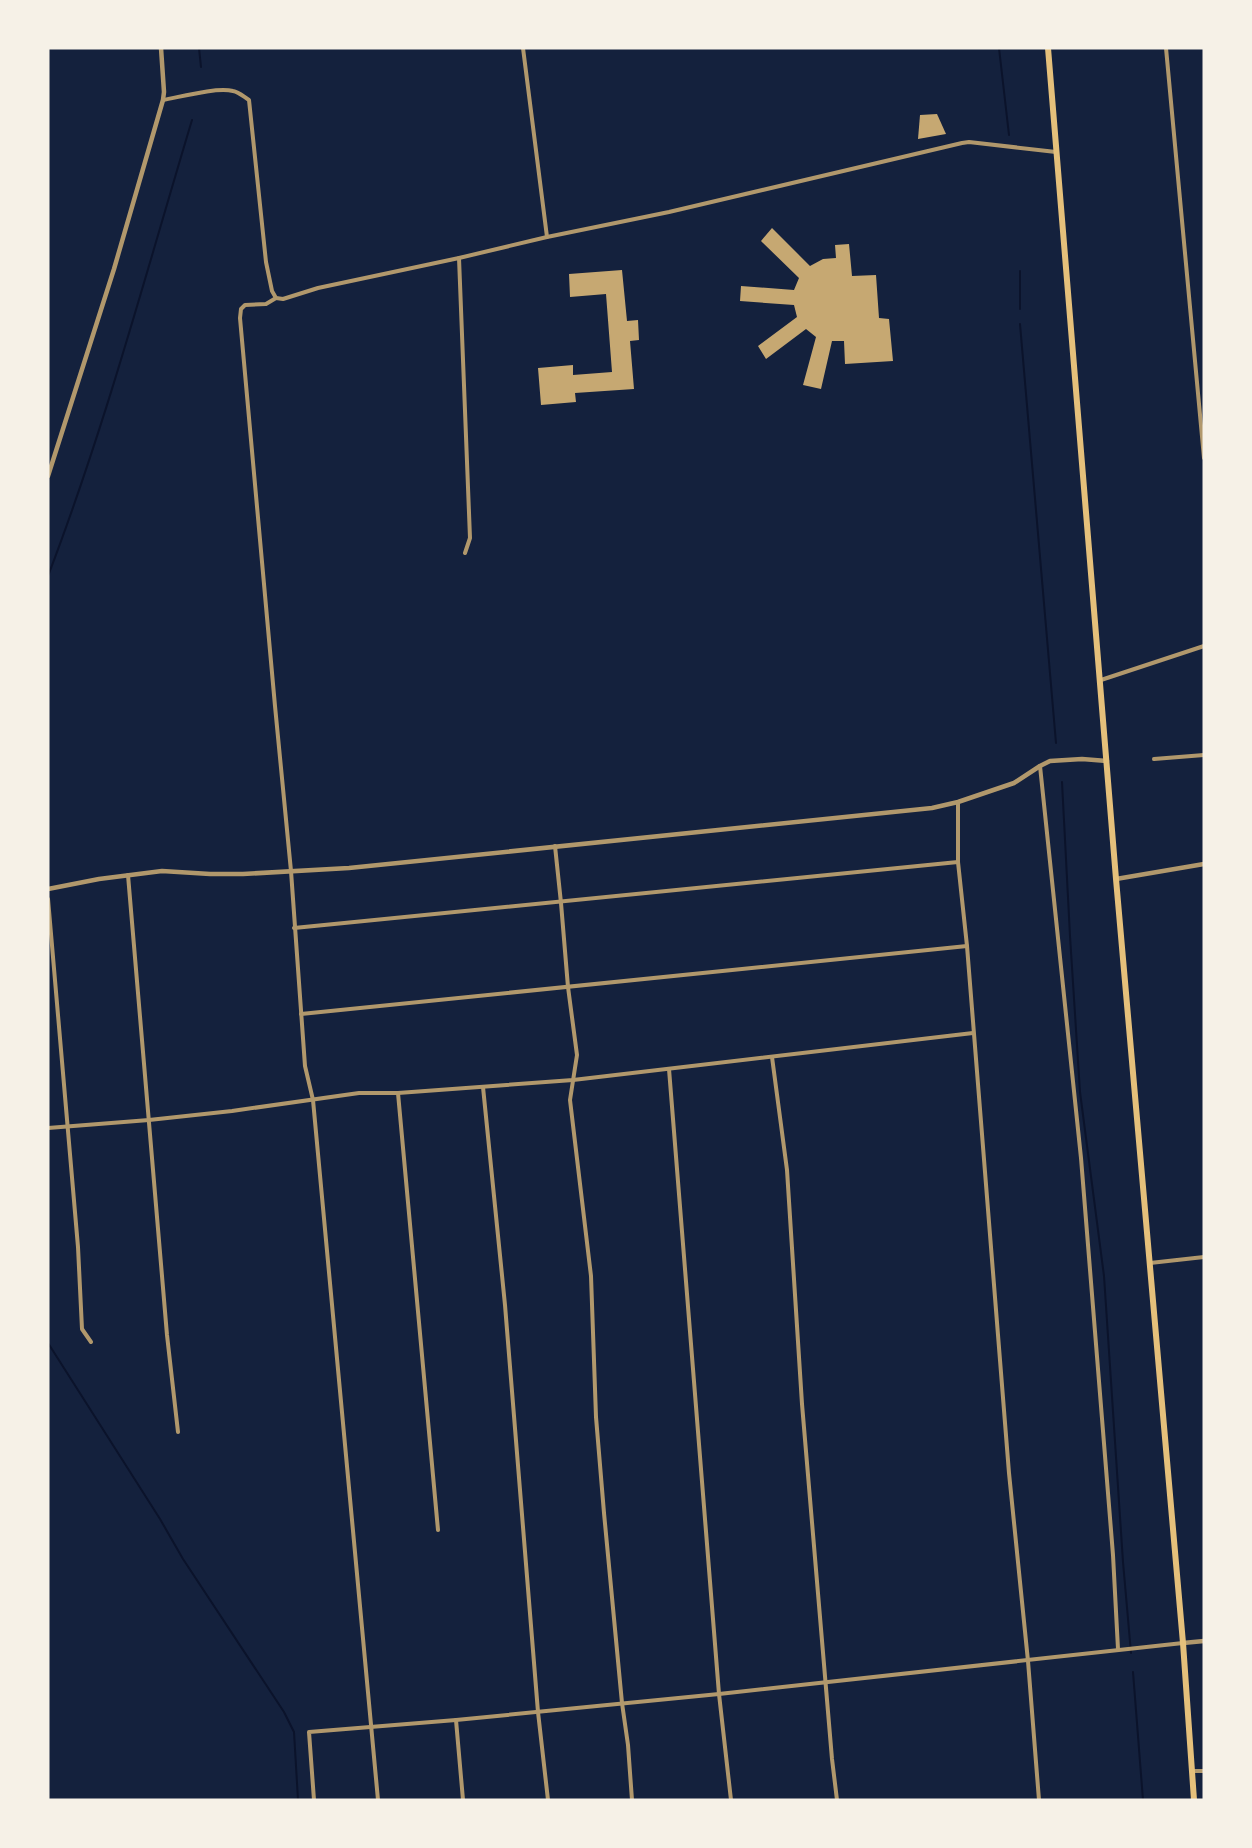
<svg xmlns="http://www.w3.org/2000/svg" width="1252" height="1848" font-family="Commissioner,sans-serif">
  <rect width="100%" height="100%" fill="#14213d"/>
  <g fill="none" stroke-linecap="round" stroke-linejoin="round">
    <g stroke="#0b132b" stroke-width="2">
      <polyline points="199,48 201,67"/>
      <polyline points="999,48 1009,135"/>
      <polyline points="1020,271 1020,309"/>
      <polyline points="1020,324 1056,743"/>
      <path d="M48,576c57,-149 98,-303 144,-456"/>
      <polyline points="1062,782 1070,936 1080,1092 1104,1276 1123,1562 1131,1653"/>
      <polyline points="48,1343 160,1519 183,1559 284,1712 294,1732 298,1800"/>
      <polyline points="1133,1672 1143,1800"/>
    </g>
  </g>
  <g fill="#c6a872">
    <polygon points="937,114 946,134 918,139 920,115"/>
    <polygon points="772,228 810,266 823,259 836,258 835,245 849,244 852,276 876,275 879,318 889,319 893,361 845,364 844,341 832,341 821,389 803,385 816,337 806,329 766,359 758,346 797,317 794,305 740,301 741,286 794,290 799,278 761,241"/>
    <polygon points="622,270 627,321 638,320 639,340 630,341 634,389 575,393 576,402 541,405 538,368 573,365 573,375 612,372 606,294 570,297 569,274"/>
  </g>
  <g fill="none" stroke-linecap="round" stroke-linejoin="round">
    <g stroke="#b1986c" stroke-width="4">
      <polyline points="523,48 547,237"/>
      <polyline points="1166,48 1204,458"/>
      <path d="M163,100c17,-3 53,-13 70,-9 6,1 11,6 16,9l17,162 6,29 4,7 7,1 35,-11 141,-30 88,-21 122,-25 293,-69 7,-1 87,10"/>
      <polyline points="459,258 470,538 465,553"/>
      <polyline points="276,298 266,304 245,305 241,309 240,318 275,706 291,871 305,1066 313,1100 378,1800"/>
      <polyline points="1101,680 1204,646"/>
      <polyline points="1154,759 1204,755"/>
      <polyline points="1040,766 1081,1158 1113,1555 1118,1649"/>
      <polyline points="958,802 958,862 967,946 1009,1473 1028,1661 1039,1800"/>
      <polyline points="555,846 561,903 568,987 577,1055 570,1100 591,1276 596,1417 604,1513 622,1703 628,1745 632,1800"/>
      <polyline points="128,875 167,1335 178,1432"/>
      <polyline points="48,899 78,1247 82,1329 91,1342"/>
      <polyline points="294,928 958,862"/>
      <polyline points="301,1014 967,946"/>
      <polyline points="772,1057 787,1170 802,1404 832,1759 837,1800"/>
      <polyline points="669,1069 719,1694 731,1800"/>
      <polyline points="483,1087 505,1305 538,1712 548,1800"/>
      <polyline points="398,1093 438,1530"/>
      <polyline points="48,1128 149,1120 232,1111 359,1093 398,1093 573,1080 973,1033"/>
      <polyline points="1150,1263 1204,1257"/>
      <polyline points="456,1720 463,1800"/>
      <polyline points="1192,1771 1204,1771"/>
      <polyline points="314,1800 309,1732 456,1720 719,1694 1183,1643"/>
    </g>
    <g stroke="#b1986c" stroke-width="4.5">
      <polyline points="48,476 114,269 163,100 164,92 161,48"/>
      <polyline points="1116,879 1204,864"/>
      <polyline points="48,889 99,879 162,871 210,874 243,874 349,868 932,808 958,802 1014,783 1040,766 1050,761 1082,759 1107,761"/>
      <polyline points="1183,1643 1204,1641"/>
    </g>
    <polyline stroke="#e5c07b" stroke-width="6" points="1048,48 1116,879 1183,1643 1194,1800"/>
  </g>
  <rect width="1252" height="1848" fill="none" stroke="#f6f1e7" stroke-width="99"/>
</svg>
